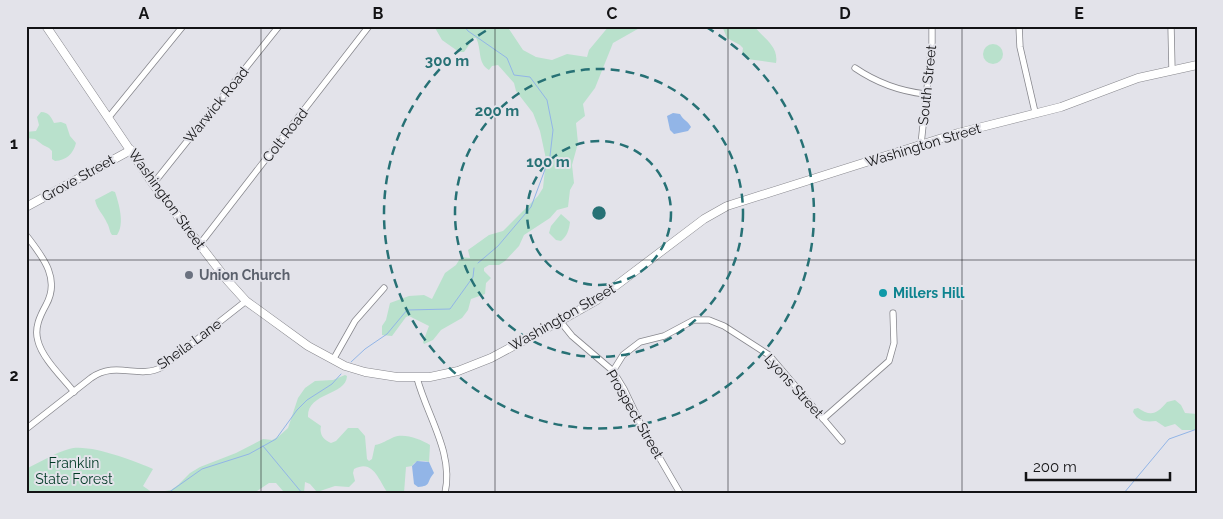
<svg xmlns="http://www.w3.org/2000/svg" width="1223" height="519" font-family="Raleway,sans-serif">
  <rect width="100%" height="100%" fill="#e3e3ea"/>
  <g fill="#b9e1cc">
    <path d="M434,26h73l16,24 13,7 16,3 15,-6 20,3 2,-7 20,-24h34l-30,17 -18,45 -12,16 2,12 -9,7 2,20 -6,22 2,18 -4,7 -2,17 -11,3 -7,8 -26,17 -5,11 -14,15 -6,4h-10l-5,3v3l7,7 -5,5 -1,11 -14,5 -3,11 -6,8 -21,12 -8,10 -9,4 -1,-2 6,-16 -20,-10 -3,1 -14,19 -10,-1v-9l4,-6 4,-17 19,-7 15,-1 8,4 13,-26 11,-8 5,-8 9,1 -2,-8 21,-15 14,-4 35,-35 5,-8 3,-29 -6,-28 -7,-18 -17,-22 -2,-8 -16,-18 -6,1 -3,4c-12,-7 -7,-21 -13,-32h-2l-10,14h-5l-17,-12z"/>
    <path d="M722,26h32c9,12 25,20 22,37l-29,-4 -5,-5 1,-6 -3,-3 -13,-7z"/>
    <circle cx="993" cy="54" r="10"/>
    <path d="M41,112c8,0 10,5 13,11l7,-1 5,2 4,12 6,7c-3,11 -9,17 -21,18l-3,-2v-8l-3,-3 -6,-3 -8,-6 -9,-1v-6l10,-1 3,-6 -2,-8z"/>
    <path d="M112,191l3,1c4,12 10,32 2,43h-5c-3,-4 -2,-7 -5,-12 -3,-8 -10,-13 -12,-23z"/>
    <path d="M561,214l9,8c-1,8 -3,14 -9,19l-5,-1 -7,-7 2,-7z"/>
    <path d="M345,375l2,1c-1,20 -40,16 -39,41l13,9c-2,9 3,14 10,17l5,-2 12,-13h10l7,8 2,23 2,2 3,-2 3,-14c7,-1 12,-5 19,-8 10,-4 27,2 36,8l-1,17c-6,-2 -14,-2 -17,4l-6,1 -2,26h-16c-9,-11 -14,-35 -34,-24l-1,4 2,8 -6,6 -14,-1 -18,6 -7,-8 -5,-2 -1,11 -21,-2 -7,-8h-7l-15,10h-228v-24c14,-7 29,-16 43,-20 19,-6 66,12 84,20l-10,17 10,7 18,-3 7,-5 12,-12 10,-6 36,-14 27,-14 9,1 6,-3 10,-9 10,-30 7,-10 10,-7 18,-1z"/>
    <path d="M1175,400l6,5 4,8 12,1v16h-15l-7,-6 -10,3 -9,-6c-10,1 -17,1 -23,-9l1,-3 4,-1c13,9 19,6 29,-6z"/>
  </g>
  <g fill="#92b5e7">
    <path d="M673,113l7,1c3,6 8,7 11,13l-3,4 -14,3 -4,-4 -3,-14z"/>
    <path d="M417,461l12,1 5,11c-8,9 -2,13 -16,14l-4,-3 -2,-18z"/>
  </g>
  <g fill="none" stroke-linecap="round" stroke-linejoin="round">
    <g stroke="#92b5e7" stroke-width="1">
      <polyline points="464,26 468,31 507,58 514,75 530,77 547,100 553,130 550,156 531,207 498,246 478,263"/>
      <polyline points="351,362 365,349 387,334 407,310 450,309 473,277 474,268"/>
      <polyline points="263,446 302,493"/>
      <polyline points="168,493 202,469 249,454 276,439 297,410 307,400 332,384 341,374"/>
      <polyline points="1124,493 1169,439 1197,429"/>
    </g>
    <g stroke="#87878d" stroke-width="7">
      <g id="street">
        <polyline points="1019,26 1020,47 1035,112"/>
        <polyline points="1171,26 1172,70"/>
        <path d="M855,68c22,15 44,23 70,26"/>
        <polyline points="109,117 183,26"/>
        <polyline points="921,144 932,43 932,26"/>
        <polyline points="153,184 279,26"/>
        <path d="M26,235c16,21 35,43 20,70 -6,11 -12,23 -8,36 4,17 25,37 36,51"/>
        <polyline points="200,244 369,26"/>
        <polyline points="560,321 572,336 613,371 624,389 644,431 680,493"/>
        <polyline points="333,360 355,321 384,288"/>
        <polyline points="613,371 623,355 640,342 664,336 694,320 709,320 724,326 769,355 842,441"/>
        <path d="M417,378c10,38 37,75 28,115"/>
        <polyline points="823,419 889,361 894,343 893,313"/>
        <path d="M26,429l65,-51c26,-18 47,2 71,-11l84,-66"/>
      </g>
    </g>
    <g stroke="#87878d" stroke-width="9">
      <g id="secondary">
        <polyline points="46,26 153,184 227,280 246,301 308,346 345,366 365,372 397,377 430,377 458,371 491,358 560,321 597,300 704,219 727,206 958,133 1061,107 1138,78 1197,65"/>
        <polyline points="26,207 131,150"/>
      </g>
    </g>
    <use href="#street" stroke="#fff" stroke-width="5.5"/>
    <use href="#secondary" stroke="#fff" stroke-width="8"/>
  </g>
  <path fill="none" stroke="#131315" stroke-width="1" stroke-opacity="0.55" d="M261,26v467M495,26v467M728,26v467M962,26v467M26,260h1171"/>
  <g fill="none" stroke="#277175" stroke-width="2.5" stroke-dasharray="9 6">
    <circle cx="599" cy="213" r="72"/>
    <circle cx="599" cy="213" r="144"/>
    <path d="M706 27A215 215 0 1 1 492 27"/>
  </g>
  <circle fill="#6b7280" stroke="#e3e3ea" stroke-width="2" cx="189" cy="275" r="5"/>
  <circle fill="#0f9aa8" stroke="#e3e3ea" stroke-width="2" cx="883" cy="293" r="5"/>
  <g text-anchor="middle" stroke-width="4" stroke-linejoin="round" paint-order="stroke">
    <g font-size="14" fill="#131315" stroke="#e3e3ea">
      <text transform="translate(927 85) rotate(-84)" y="5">South Street</text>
      <text transform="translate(216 105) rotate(-51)" y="5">Warwick Road</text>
      <text transform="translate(285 135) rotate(-52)" y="5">Colt Road</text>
      <text transform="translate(923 145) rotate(-17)" y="5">Washington Street</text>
      <text transform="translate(78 178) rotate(-29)" y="5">Grove Street</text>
      <text transform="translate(167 199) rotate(54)" y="5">Washington Street</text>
      <text transform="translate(562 317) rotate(-30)" y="5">Washington Street</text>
      <text transform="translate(189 344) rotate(-36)" y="5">Sheila Lane</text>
      <text transform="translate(794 386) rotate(48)" y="5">Lyons Street</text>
      <text transform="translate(635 414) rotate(60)" y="5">Prospect Street</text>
    </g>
    <g font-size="14" font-weight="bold" fill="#5b616d" stroke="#e3e3ea" text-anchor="start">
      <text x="199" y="280">Union Church</text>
    </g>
    <g font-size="14" font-weight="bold" fill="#0d838f" stroke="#e3e3ea" text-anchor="start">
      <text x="893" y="298">Millers Hill</text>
    </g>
    <g font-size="14" fill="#003925" stroke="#e3e3ea">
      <text x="74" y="468">Franklin<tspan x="74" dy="16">State Forest</tspan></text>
    </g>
  </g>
  <circle cx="599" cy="213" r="8" fill="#277175" stroke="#e3e3ea" stroke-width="2.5"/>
  <g font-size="15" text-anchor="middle" font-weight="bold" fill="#277175" stroke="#e3e3ea" stroke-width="4" stroke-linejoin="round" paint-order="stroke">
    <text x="447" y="66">300 m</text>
    <text x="497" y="116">200 m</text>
    <text x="548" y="167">100 m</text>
  </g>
  <rect width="1223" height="519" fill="none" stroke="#e3e3ea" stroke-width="55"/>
  <path d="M1026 472v8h144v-8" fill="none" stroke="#131315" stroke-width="2.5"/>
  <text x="1033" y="472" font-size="15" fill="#131315" stroke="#e3e3ea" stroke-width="4" paint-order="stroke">200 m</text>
  <rect x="28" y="28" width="1168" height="464" fill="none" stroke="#131315" stroke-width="2"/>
  <g font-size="16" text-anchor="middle" font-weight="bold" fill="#131315">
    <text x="144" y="19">A</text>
    <text x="378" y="19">B</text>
    <text x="612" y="19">C</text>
    <text x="845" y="19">D</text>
    <text x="1079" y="19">E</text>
    <text x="14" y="149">1</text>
    <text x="14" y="381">2</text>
  </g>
</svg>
